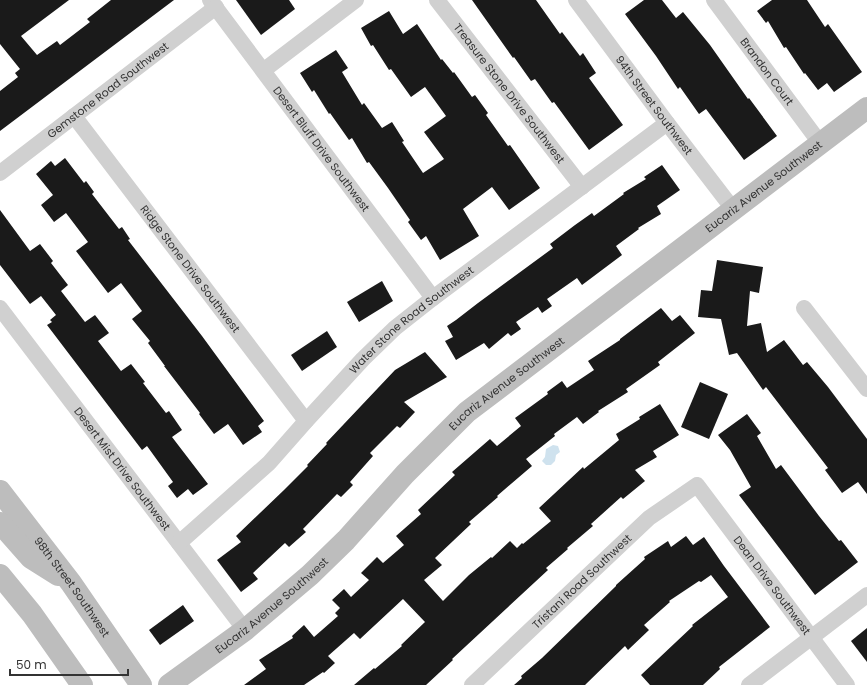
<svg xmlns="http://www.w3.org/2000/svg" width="867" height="685" font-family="Poppins,sans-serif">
  <rect width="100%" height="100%" fill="#fff"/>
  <polygon fill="#cfe2ee" points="553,445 558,446 560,452 556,455 555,461 551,465 546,465 542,461 545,457 546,449"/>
  <g fill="#1a1a1a">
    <polygon points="0,0 69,0 21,36 37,55 57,41 60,45 90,22 87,19 111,0 174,0 0,131 0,91 18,77 15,73 20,69 0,44"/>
    <polygon points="236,0 289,0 295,9 261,35"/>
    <polygon points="472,0 536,0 560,34 562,32 580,56 583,53 596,73 589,78 623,125 589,150 554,102 552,103 535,79 531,81 514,57 513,58"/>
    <polygon points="644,0 662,0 676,18 683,12 710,45 748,99 749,98 777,136 744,160 706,109 699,114 680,87 678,89 656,56 625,14"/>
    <polygon points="772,0 807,0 825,27 828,24 862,72 834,92 827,83 818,90 805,73 804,74 786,47 784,48 768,21 766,23 757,11"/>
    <polygon points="389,11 403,34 417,24 441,60 442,59 453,73 454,72 472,97 475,95 488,113 486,115 508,146 510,145 540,188 509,210 492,187 463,209 479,236 440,260 426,236 421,240 408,222 410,220 388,188 369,162 367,163 352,138 349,140 330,113 329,114 314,90 312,92 300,73 336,50 348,68 342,72 362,105 364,103 382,128 392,122 404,141 402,142 423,173 444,159 424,132 446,116 425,87 411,97 391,69 389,70 373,45 371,46 361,28"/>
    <polygon points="65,158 84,183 86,181 94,192 92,194 119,229 122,227 130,239 128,240 202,336 264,421 258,426 262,432 243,445 228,424 214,434 199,414 200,413 164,366 165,366 148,343 150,341 132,319 142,311 121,283 108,293 76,251 88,242 66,213 54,222 41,205 53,195 36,174 51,161 55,166"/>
    <polygon points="662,165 680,190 657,206 661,214 638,228 639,229 616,246 622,255 582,285 577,278 547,299 552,306 542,313 538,307 516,322 521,329 511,336 508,333 489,349 484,343 456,360 445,341 453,337 447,326 456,320 478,303 553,248 550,244 575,225 592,213 594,216 624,194 623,193 646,179 644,177"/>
    <polygon points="0,210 30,251 40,244 53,261 51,263 68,285 61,291 85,322 95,315 109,333 98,341 121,371 131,364 145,382 143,383 166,413 169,411 182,430 172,437 208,484 193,495 188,489 177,498 168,486 173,482 147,446 142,450 47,325 52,322 50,320 56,315 41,296 30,304 0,265"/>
    <polygon points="717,260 763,267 759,293 750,291 747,326 761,323 767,352 784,340 803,365 807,362 828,387 867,439 867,494 858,482 842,493 825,470 828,468 766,387 763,390 737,353 729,355 721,319 698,317 701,290 712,291"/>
    <polygon points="382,281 393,301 359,322 347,302"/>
    <polygon points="661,308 672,321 680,315 695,333 658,362 660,365 626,389 628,392 598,411 599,412 583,424 577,417 554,434 555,436 526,459 532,466 497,496 498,497 469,522 471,524 435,558 442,565 424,580 443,601 469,575 491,557 492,558 510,541 517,548 522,543 523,544 551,521 539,508 583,467 584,469 619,440 616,434 640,419 639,417 660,404 679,435 653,451 657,457 635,470 645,481 623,499 621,497 591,524 593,526 567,548 568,549 546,568 548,570 452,659 453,660 426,685 354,685 374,668 375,669 402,646 401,645 425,622 403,599 360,639 354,633 328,656 335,663 324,673 323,672 304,685 244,685 266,669 259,660 293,638 292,636 304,625 314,637 338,616 335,613 340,608 332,600 344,589 351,597 369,580 361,573 377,557 383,563 404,545 396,536 421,514 418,510 455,475 452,472 490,439 497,446 521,426 515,418 548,394 547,392 562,381 567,388 594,370 588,361 620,340 620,339"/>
    <polygon points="327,331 337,347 302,371 291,355"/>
    <polygon points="425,352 447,377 404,402 415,412 400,428 397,426 370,453 373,456 350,482 353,485 341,497 337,494 303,529 306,532 289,547 285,543 253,573 258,579 241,592 217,560 241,542 236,536 284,490 308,466 307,465 327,444 326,443 395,370"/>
    <polygon points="700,382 728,394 709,439 681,427"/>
    <polygon points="747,414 761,433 757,436 776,469 781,465 819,516 839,541 841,540 858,562 815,595 739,495 751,487 730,450 718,435"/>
    <polygon points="686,536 693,545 704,537 724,566 770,627 719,667 720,669 703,685 650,685 641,675 693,626 692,625 728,597 711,575 701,582 699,581 669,601 670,602 644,625 649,630 628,650 625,646 585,685 514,685 522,678 521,676 542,658 616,586 616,585 645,559 644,557 668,541 671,547"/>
    <polygon points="183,605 194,621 160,645 149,630"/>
    <polygon points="867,628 867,662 851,641"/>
  </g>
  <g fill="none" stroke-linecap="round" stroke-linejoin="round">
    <g stroke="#d0d0d0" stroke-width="16">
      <path id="s1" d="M210,0l223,298"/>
      <path id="s2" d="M437,0l145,187"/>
      <path id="s3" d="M576,0l91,123 66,86"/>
      <path id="s4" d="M714,0l106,143"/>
      <polyline points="264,70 356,0"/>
      <path id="s5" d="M74,116l232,305"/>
      <path id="s6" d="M0,173l216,-166"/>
      <path id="s7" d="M0,308l245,322"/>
      <polyline points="804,308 867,389"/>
      <path id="s8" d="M179,543l90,-80 37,-42 57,-62 32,-31 38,-30 234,-175"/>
      <path id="s9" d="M472,685l177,-167 48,-33 150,200"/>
      <polyline points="749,685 867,595"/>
    </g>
    <g stroke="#bdbdbd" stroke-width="22">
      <path id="s10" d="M0,491l71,92 70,102"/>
      <polyline points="0,523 31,558 58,575"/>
      <polyline points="0,575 32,614 82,685"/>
      <path id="s11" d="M169,685l76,-55 65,-55 36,-35 59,-66 62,-62 400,-304"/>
    </g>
  </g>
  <g text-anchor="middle" stroke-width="4" stroke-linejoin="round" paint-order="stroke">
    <g font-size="11" fill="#333" stroke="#fff">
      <text dy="4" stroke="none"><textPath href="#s4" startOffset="89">Brandon Court</textPath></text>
      <text dy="4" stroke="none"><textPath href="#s6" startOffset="136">Gemstone Road Southwest</textPath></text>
      <text dy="4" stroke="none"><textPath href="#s2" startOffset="118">Treasure Stone Drive Southwest</textPath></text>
      <text dy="4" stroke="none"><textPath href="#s3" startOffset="131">94th Street Southwest</textPath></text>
      <text dy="4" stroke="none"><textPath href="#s1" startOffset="186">Desert Bluff Drive Southwest</textPath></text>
      <text dy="4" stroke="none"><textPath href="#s11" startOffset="778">Eucariz Avenue Southwest</textPath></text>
      <text dy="4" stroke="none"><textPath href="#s5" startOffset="192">Ridge Stone Drive Southwest</textPath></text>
      <text dy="4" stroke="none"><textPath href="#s8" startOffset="323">Water Stone Road Southwest</textPath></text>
      <text dy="4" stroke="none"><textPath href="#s11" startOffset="454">Eucariz Avenue Southwest</textPath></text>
      <text dy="4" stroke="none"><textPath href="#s7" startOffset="202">Desert Mist Drive Southwest</textPath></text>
      <text dy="4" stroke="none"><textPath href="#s9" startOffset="151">Tristani Road Southwest</textPath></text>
      <text dy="4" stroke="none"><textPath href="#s9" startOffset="427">Dean Drive Southwest</textPath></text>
      <text dy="4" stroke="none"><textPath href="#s10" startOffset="120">98th Street Southwest</textPath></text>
      <text dy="4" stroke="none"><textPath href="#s11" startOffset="130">Eucariz Avenue Southwest</textPath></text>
    </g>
  </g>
  <path d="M10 669v6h118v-6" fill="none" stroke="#333333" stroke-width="2"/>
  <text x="16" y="669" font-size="12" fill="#333333" stroke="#ffffff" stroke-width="3" paint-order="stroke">50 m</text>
</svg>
